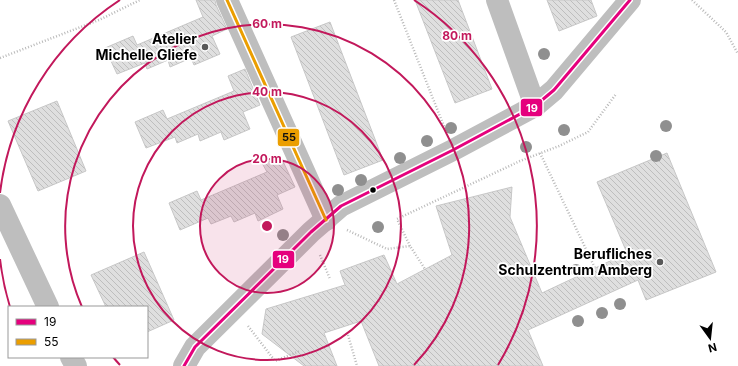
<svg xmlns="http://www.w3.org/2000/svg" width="738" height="366" font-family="Inter,sans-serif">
  <defs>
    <pattern id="building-back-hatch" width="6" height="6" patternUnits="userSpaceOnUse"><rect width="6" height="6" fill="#dfdfdf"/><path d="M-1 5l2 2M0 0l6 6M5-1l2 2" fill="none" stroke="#bebebe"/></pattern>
  </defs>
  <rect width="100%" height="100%" fill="#fff"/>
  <g fill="url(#building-back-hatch)" stroke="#c7c7c7">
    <polygon points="196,0 215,0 216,5 227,29 212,36 220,54 194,65 191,58 170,67 168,60 147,69 145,63 117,74 105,48 133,36 137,45 203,17"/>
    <polygon points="415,0 458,0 492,89 455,103"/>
    <polygon points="547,0 591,0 597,16 559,31"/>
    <polygon points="330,22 383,160 344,175 291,37"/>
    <polygon points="245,69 260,105 243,112 250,129 224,140 221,132 200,141 198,134 177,143 175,137 146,148 135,122 163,110 167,119 234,91 228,76"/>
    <polygon points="57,101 86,171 38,191 8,121"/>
    <polygon points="667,153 716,272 646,300 638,280 528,330 543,366 379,366 361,321 324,333 337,366 304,366 262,334 266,309 345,285 340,271 384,255 397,284 452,255 436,206 512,187 510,217 542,293 627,253 597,182"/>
    <polygon points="280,155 295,187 277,195 283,209 258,221 255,213 234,222 231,216 211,224 208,218 180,230 169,203 197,191 201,200 267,172 262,163"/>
    <polygon points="144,252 174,320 147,332 147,307 106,307 91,275"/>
  </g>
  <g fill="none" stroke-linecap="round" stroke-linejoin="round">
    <g stroke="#b9b9b9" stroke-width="2.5" stroke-dasharray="1 2" stroke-linecap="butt">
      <polyline points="394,0 445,129"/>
      <polyline points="692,0 726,32 738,54"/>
      <polyline points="0,58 99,20 140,0"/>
      <polyline points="540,153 595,268"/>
      <polyline points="347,230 387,249 410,246 425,269"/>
      <polyline points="410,246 397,219 520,161 559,146 588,132 616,94"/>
      <polyline points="320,255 330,279"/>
      <polyline points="248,326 275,361 300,351"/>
      <polyline points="348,335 357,366"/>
    </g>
    <g stroke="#bebebe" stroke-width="22">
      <polyline points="227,0 326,220"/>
      <polyline points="497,0 535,106"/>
      <polyline points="0,205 48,307"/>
      <polyline points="71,357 76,366"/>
      <polyline points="184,366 195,347 311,232 341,206 453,150 535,106 554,90 630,0"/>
    </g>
    <g stroke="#fff" stroke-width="6">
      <polyline id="bus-1" points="184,366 195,347 311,232 341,206 453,150 535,106 554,90 630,0"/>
    </g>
    <g stroke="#fff" stroke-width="6">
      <polyline id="bus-2" points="227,0 326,220"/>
    </g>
    <use href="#bus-1" stroke="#e5007d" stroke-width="3"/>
    <use href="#bus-2" stroke="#eb9e00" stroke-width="3"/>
  </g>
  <g fill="#8f8f8f">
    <circle cx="544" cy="54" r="6"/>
    <circle cx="666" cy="126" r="6"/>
    <circle cx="451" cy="128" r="6"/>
    <circle cx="564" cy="130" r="6"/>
    <circle cx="427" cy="141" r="6"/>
    <circle cx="526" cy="147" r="6"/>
    <circle cx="656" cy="156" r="6"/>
    <circle cx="400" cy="158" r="6"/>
    <circle cx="361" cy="180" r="6"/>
    <circle cx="338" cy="190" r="6"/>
    <circle cx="378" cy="227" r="6"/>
    <circle cx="283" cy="235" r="6"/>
    <circle cx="576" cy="270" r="6"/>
    <circle cx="620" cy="304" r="6"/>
    <circle cx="602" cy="313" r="6"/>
    <circle cx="578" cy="321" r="6"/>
  </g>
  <circle cx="267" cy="226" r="67" fill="#c2185b" fill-opacity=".12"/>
  <g fill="none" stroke="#c2185b" stroke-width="2">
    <circle cx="267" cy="226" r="67"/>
    <circle cx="267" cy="226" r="134"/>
    <path d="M120 365A202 202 0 0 1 113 357M82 307A202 202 0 1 1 414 365"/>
    <path d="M10 307A269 269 0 0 1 0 259M0 193A269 269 0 0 1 120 0M414 0A269 269 0 0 1 498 365"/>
  </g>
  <g fill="#595959" stroke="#fff" stroke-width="1.5">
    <circle cx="205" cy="47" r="4"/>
    <circle cx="660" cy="262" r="4"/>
  </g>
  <circle fill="#000" stroke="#fff" stroke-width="1.5" cx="373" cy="190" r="3.5"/>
  <g text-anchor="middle" stroke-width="3.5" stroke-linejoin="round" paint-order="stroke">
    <g font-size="14" font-weight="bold" fill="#000" stroke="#fff" text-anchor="end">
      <text x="197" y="44">Atelier<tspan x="197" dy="16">Michelle Gliefe</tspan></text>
      <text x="652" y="259">Berufliches<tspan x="652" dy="16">Schulzentrum Amberg</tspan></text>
    </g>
  </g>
  <circle cx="267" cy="226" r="6" fill="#c2185b" stroke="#fff" stroke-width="2"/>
  <g font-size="12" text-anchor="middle" font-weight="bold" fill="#c2185b" stroke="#fff" stroke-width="3.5" stroke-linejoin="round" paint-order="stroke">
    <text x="267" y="28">60 m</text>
    <text x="457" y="40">80 m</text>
    <text x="267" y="96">40 m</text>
    <text x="267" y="163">20 m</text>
  </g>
  <g stroke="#fff" stroke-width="1.5">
    <rect x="520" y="98" width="23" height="19" rx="4" fill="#e5007d"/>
    <rect x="277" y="128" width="23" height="19" rx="4" fill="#eb9e00"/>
    <rect x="272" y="250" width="23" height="19" rx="4" fill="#e5007d"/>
  </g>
  <g font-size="11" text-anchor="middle" font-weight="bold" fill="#fff">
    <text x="532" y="112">19</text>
    <text x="283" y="263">19</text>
  </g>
  <g font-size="11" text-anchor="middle" font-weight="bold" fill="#111">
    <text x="289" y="141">55</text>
  </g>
  <rect x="8" y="306" width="140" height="52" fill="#ffffff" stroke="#999999"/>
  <rect x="16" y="319" width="20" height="6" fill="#e5007d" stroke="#999999"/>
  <text x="44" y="326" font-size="12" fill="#000000">19</text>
  <rect x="16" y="339" width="20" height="6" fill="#eb9e00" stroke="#999999"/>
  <text x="44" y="346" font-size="12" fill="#000000">55</text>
  <g transform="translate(710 338) rotate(165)" stroke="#ffffff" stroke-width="3" paint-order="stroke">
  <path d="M0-3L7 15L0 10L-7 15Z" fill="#000000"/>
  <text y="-6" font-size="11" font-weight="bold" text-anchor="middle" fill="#000000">N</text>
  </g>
</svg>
